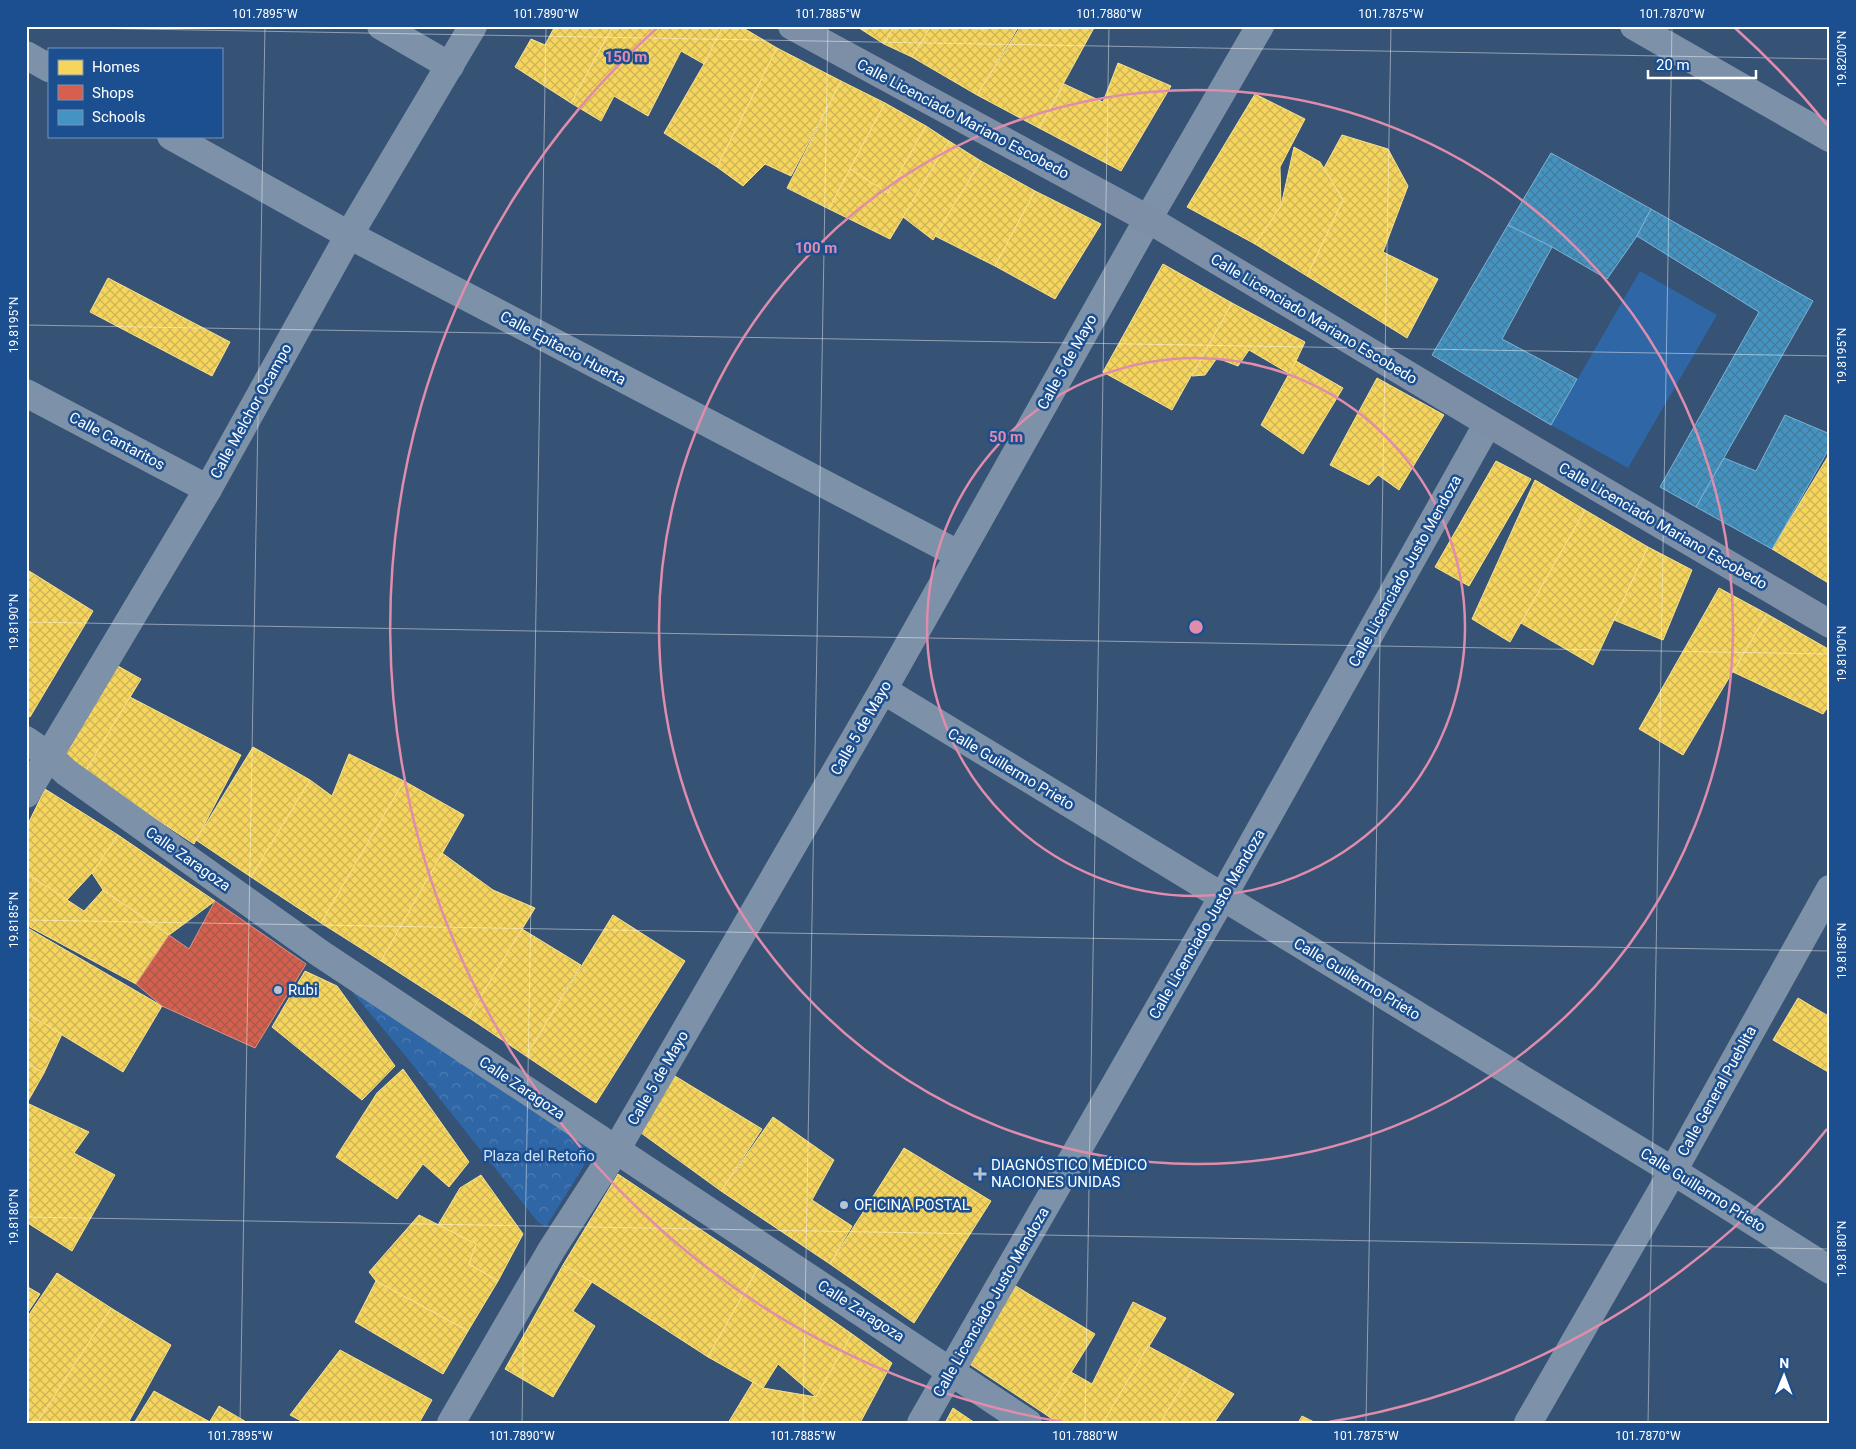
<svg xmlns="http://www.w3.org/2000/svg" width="1856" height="1449" font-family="Roboto,sans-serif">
  <defs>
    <pattern id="park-crowns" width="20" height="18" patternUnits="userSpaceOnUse" patternTransform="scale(1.25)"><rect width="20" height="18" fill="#2f66a5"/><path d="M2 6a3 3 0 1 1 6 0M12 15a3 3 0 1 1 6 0" fill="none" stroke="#4e7db2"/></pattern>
    <pattern id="homes-cross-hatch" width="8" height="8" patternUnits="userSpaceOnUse" patternTransform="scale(1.25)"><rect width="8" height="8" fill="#f6d55c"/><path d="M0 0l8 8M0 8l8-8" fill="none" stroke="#ccb358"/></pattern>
    <pattern id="shops-cross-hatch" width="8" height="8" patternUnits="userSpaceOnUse" patternTransform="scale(1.25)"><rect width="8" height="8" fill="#d6604d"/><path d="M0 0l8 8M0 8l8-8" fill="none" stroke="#a6594d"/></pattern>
    <pattern id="schools-cross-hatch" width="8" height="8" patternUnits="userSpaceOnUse" patternTransform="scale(1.25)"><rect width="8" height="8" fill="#4393c3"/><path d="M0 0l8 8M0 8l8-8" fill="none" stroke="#467a99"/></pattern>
  </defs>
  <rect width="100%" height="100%" fill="#365274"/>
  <polygon fill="url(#park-crowns)" points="321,954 598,1143 546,1227 538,1222 408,1059"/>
  <polygon fill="#2f66a5" points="1640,271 1717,315 1628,468 1551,425"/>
  <g fill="url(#homes-cross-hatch)" stroke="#f9e28d">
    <polygon points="555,26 613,26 571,103 515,67 531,39 545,45"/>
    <polygon points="613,26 723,26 704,64 681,51 648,116 614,96 601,121 571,103"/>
    <polygon points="723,26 740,26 777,48 717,167 664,133 704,64"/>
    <polygon points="860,26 894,26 884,44 859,28"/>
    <polygon points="894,26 931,26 912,57 884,44"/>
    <polygon points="931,26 975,26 983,31 986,26 1019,26 977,95 912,57"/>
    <polygon points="975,26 986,26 983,31"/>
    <polygon points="1021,26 1095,26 1039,128 977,95"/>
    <polygon points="777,48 841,81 791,176 765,164 743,186 717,167"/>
    <polygon points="1118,63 1171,86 1121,171 1039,128 1064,84 1103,102"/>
    <polygon points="841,81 885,103 829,209 787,188"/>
    <polygon points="1255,94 1305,119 1280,167 1281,206 1255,244 1187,207"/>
    <polygon points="885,103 926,126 888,193 850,169"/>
    <polygon points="926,126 949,141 890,239 829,209 850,169 888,193"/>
    <polygon points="1342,135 1388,149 1408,186 1383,252 1438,279 1407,338 1307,276 1343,200 1324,168"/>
    <polygon points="949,141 981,161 933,240 903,217"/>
    <polygon points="1294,147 1320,162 1343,200 1307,276 1255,244 1281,206"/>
    <polygon points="981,161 1035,191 995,266 935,236"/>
    <polygon points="1035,191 1101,224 1055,299 995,266"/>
    <polygon points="1163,264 1232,303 1172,410 1103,372"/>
    <polygon points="108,278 230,342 212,376 90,312"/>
    <polygon points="1232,303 1305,342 1290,374 1249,350 1238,366 1217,358 1205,375 1192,376"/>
    <polygon points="1296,361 1343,388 1303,454 1261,425"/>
    <polygon points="1377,378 1444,415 1399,490 1378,475 1369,485 1330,465"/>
    <polygon points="1830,453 1830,584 1772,549"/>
    <polygon points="1496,461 1531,479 1469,586 1435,567"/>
    <polygon points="1535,480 1585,510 1510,642 1472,619"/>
    <polygon points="1585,510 1648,547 1593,665 1521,623"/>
    <polygon points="1648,547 1692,570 1663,640 1614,620"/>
    <polygon points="26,569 93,611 30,717 26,715"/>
    <polygon points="1719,588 1767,614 1683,755 1639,729"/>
    <polygon points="1767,614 1830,650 1830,704 1823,714 1733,672"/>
    <polygon points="109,661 141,679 85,772 67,760 62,739"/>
    <polygon points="130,697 241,755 194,844 85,772"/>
    <polygon points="253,747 310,780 251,877 196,840"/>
    <polygon points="349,754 404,781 321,923 251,877 310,780 332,796"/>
    <polygon points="404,781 464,815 381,961 321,923"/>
    <polygon points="45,789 118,835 92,873 66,901 26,873 26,828"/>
    <polygon points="118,835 215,901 169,935 103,890 92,873"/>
    <polygon points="442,853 493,890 535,908 468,1017 381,961"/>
    <polygon points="26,873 84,911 103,890 169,935 136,984 26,925"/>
    <polygon points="613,915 685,961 596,1103 526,1056"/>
    <polygon points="26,927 162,1006 123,1072 26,1013"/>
    <polygon points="522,929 581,965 526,1056 468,1017"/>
    <polygon points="305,971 337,986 395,1066 362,1100 272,1027"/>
    <polygon points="1798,998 1830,1017 1830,1073 1773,1040"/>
    <polygon points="26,1013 62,1034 44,1073 26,1063"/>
    <polygon points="26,1063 44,1073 27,1103 89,1132 74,1153 115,1175 72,1251 26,1222"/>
    <polygon points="403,1069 469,1162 449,1187 423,1164 397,1199 336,1157 377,1093"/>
    <polygon points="670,1073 762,1129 721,1191 637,1130"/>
    <polygon points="773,1117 834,1160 812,1200 852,1226 830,1264 721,1191"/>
    <polygon points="904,1148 991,1201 914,1323 830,1264"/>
    <polygon points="618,1174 758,1268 708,1357 592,1282 563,1265"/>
    <polygon points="481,1175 523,1234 498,1281 469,1264 476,1244 438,1225 460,1188"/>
    <polygon points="419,1215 476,1244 469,1264 498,1281 468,1331 376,1281 369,1272"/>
    <polygon points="563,1265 592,1282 573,1311 595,1326 553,1397 505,1369"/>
    <polygon points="758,1268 852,1334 816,1397 778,1364 763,1388 708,1357"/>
    <polygon points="57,1273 111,1308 37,1423 26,1423 26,1319"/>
    <polygon points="376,1281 468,1331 443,1374 355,1322"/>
    <polygon points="1014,1285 1095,1334 1045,1414 968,1363"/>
    <polygon points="26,1286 40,1294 26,1315"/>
    <polygon points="1133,1302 1166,1318 1103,1423 1058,1423 1045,1414 1071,1372 1092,1384"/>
    <polygon points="111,1308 171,1345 128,1423 37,1423"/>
    <polygon points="852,1334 892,1363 860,1423 728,1423 753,1382 763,1388 816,1397"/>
    <polygon points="1148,1346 1192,1370 1160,1423 1103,1423"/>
    <polygon points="340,1350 432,1400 419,1423 305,1423 290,1415"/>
    <polygon points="1192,1370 1234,1394 1214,1423 1160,1423"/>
    <polygon points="154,1391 210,1422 209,1423 134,1423"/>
    <polygon points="219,1406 248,1423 209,1423"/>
    <polygon points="953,1408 975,1423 945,1423"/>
    <polygon points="1302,1416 1316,1423 1298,1423"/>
  </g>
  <polygon fill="url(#shops-cross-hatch)" stroke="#e29082" points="215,901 306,964 255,1048 162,1006 136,984 169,935 189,949"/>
  <g fill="url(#schools-cross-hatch)" stroke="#7bb3d5">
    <polygon points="1551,153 1651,209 1637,236 1607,279 1552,247 1508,225"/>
    <polygon points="1651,209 1813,301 1696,507 1660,487 1759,312 1637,236"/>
    <polygon points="1508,225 1552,247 1502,339 1577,379 1551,425 1432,355"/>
    <polygon points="1785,415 1830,434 1830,447 1772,549 1696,507 1724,458 1756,471"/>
  </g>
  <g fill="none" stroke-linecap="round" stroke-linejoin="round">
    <g stroke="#7d92a8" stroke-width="28">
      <polyline points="381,26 450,66"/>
      <polyline points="1634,26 1830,138"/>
      <polyline points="26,55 49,68"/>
      <polyline points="171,136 349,235 958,554"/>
      <polyline points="26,393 208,489"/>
      <polyline points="883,690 1673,1171 1830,1270"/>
      <polyline points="26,740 48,755 66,772 321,954 1028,1423"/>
      <polyline points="26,794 208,489 349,235 473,26"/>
      <polyline points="451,1423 552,1249 616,1150 883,690 1148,219 1260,26"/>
      <polyline points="921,1423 1222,898 1488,423"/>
      <polyline points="1528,1423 1673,1171 1830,889"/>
    </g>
    <polyline stroke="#7d8ea7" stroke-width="28" points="792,26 1148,219 1488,423 1830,624"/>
  </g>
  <path fill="none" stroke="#fff" stroke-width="1" stroke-opacity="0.45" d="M26,27l1804,32M26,325l1804,31M26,622l1804,32M26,920l1804,31M26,1217l1804,32M240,1423l25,-1397M522,1423l24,-1397M803,1423l25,-1397M1085,1423l24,-1397M1366,1423l25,-1397M1648,1423l24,-1397"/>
  <g fill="none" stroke="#e08cad" stroke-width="2.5">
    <circle cx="1196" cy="627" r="269"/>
    <circle cx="1196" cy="627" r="537"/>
    <path d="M1827 1129A806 806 0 0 1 1329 1422M1063 1422A806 806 0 0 1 657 28M1735 28A806 806 0 0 1 1827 125"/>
  </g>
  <g fill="#b9c2ce" stroke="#1b4f8f" stroke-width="2">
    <circle cx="278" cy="990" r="5"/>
    <path d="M977.5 1166.5h5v5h5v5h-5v5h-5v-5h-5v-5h5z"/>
    <circle cx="844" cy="1205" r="5"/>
  </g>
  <g text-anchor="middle" stroke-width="5" stroke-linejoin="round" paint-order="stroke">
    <g font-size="15" fill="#fff" stroke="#1b4f8f">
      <text transform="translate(963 119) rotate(28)" y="5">Calle Licenciado Mariano Escobedo</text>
      <text transform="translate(1314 319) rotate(31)" y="5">Calle Licenciado Mariano Escobedo</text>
      <text transform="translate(563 348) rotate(28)" y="5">Calle Epitacio Huerta</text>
      <text transform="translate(1067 362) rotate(-61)" y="5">Calle 5 de Mayo</text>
      <text transform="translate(251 411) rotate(-61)" y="5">Calle Melchor Ocampo</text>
      <text transform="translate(117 441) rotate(28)" y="5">Calle Cantaritos</text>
      <text transform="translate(1663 526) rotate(30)" y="5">Calle Licenciado Mariano Escobedo</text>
      <text transform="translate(1405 571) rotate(-61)" y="5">Calle Licenciado Justo Mendoza</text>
      <text transform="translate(861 728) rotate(-60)" y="5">Calle 5 de Mayo</text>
      <text transform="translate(1011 769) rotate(31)" y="5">Calle Guillermo Prieto</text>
      <text transform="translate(188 859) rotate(35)" y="5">Calle Zaragoza</text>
      <text transform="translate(1207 924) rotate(-60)" y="5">Calle Licenciado Justo Mendoza</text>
      <text transform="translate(1357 979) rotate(31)" y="5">Calle Guillermo Prieto</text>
      <text transform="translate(658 1078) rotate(-60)" y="5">Calle 5 de Mayo</text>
      <text transform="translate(522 1088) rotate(34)" y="5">Calle Zaragoza</text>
      <text transform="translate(1717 1091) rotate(-61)" y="5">Calle General Pueblita</text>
      <text transform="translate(1703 1190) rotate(32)" y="5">Calle Guillermo Prieto</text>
      <text transform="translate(991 1302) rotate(-60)" y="5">Calle Licenciado Justo Mendoza</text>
      <text transform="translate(861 1311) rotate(33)" y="5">Calle Zaragoza</text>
    </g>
    <g font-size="15" fill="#fff" stroke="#1b4f8f" text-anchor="start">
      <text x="288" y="995">Rubi</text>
      <text x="991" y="1170">DIAGNÓSTICO MÉDICO<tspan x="991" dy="17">NACIONES UNIDAS</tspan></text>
      <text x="854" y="1210">OFICINA POSTAL</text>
    </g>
    <g font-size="15" fill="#cfe3fa" stroke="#1b4f8f">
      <text x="539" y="1161">Plaza del Retoño</text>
    </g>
  </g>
  <circle cx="1196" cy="627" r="8" fill="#e08cad" stroke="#1b4f8f" stroke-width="2.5"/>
  <g font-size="15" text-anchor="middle" font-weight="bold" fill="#e08cad" stroke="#1b4f8f" stroke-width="5" stroke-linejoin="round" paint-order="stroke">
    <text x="626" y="62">150 m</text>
    <text x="816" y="253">100 m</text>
    <text x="1006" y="442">50 m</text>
  </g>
  <rect width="1856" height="1449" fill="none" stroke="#1b4f8f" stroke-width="55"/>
  <rect x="48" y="48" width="175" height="90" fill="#1b4f8f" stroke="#7695bc"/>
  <rect x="58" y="60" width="25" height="15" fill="#f6d55c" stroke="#7695bc"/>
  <text x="92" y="72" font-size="15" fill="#ffffff">Homes</text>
  <rect x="58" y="85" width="25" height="15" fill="#d6604d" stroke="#7695bc"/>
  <text x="92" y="98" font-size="15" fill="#ffffff">Shops</text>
  <rect x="58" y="110" width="25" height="15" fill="#4393c3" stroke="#7695bc"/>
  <text x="92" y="122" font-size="15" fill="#ffffff">Schools</text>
  <g transform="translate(1784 1376) rotate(1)" stroke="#1b4f8f" stroke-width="4" paint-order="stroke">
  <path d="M0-4L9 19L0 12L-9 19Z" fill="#ffffff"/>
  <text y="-8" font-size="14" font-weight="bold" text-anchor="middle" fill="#ffffff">N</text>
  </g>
  <path d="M1648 70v8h108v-8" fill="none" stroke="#ffffff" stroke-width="2.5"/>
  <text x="1656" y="70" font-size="15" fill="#ffffff" stroke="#1b4f8f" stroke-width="4" paint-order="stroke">20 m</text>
  <rect x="28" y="28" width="1800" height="1394" fill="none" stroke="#fff" stroke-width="2"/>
  <g font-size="12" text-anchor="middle" fill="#fff">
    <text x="265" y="18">101.7895°W</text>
    <text x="546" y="18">101.7890°W</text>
    <text x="828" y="18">101.7885°W</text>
    <text x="1109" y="18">101.7880°W</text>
    <text x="1391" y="18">101.7875°W</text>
    <text x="1672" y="18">101.7870°W</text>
    <text transform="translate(1842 59) rotate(-90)" y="4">19.8200°N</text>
    <text transform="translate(14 325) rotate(-90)" y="4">19.8195°N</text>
    <text transform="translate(1842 356) rotate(-90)" y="4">19.8195°N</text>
    <text transform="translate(14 622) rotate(-90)" y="4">19.8190°N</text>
    <text transform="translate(1842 654) rotate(-90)" y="4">19.8190°N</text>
    <text transform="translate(14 920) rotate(-90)" y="4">19.8185°N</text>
    <text transform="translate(1842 951) rotate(-90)" y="4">19.8185°N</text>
    <text transform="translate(14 1217) rotate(-90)" y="4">19.8180°N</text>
    <text transform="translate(1842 1249) rotate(-90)" y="4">19.8180°N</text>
    <text x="240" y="1440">101.7895°W</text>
    <text x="522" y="1440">101.7890°W</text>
    <text x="803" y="1440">101.7885°W</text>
    <text x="1085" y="1440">101.7880°W</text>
    <text x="1366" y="1440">101.7875°W</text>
    <text x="1648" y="1440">101.7870°W</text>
  </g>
</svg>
